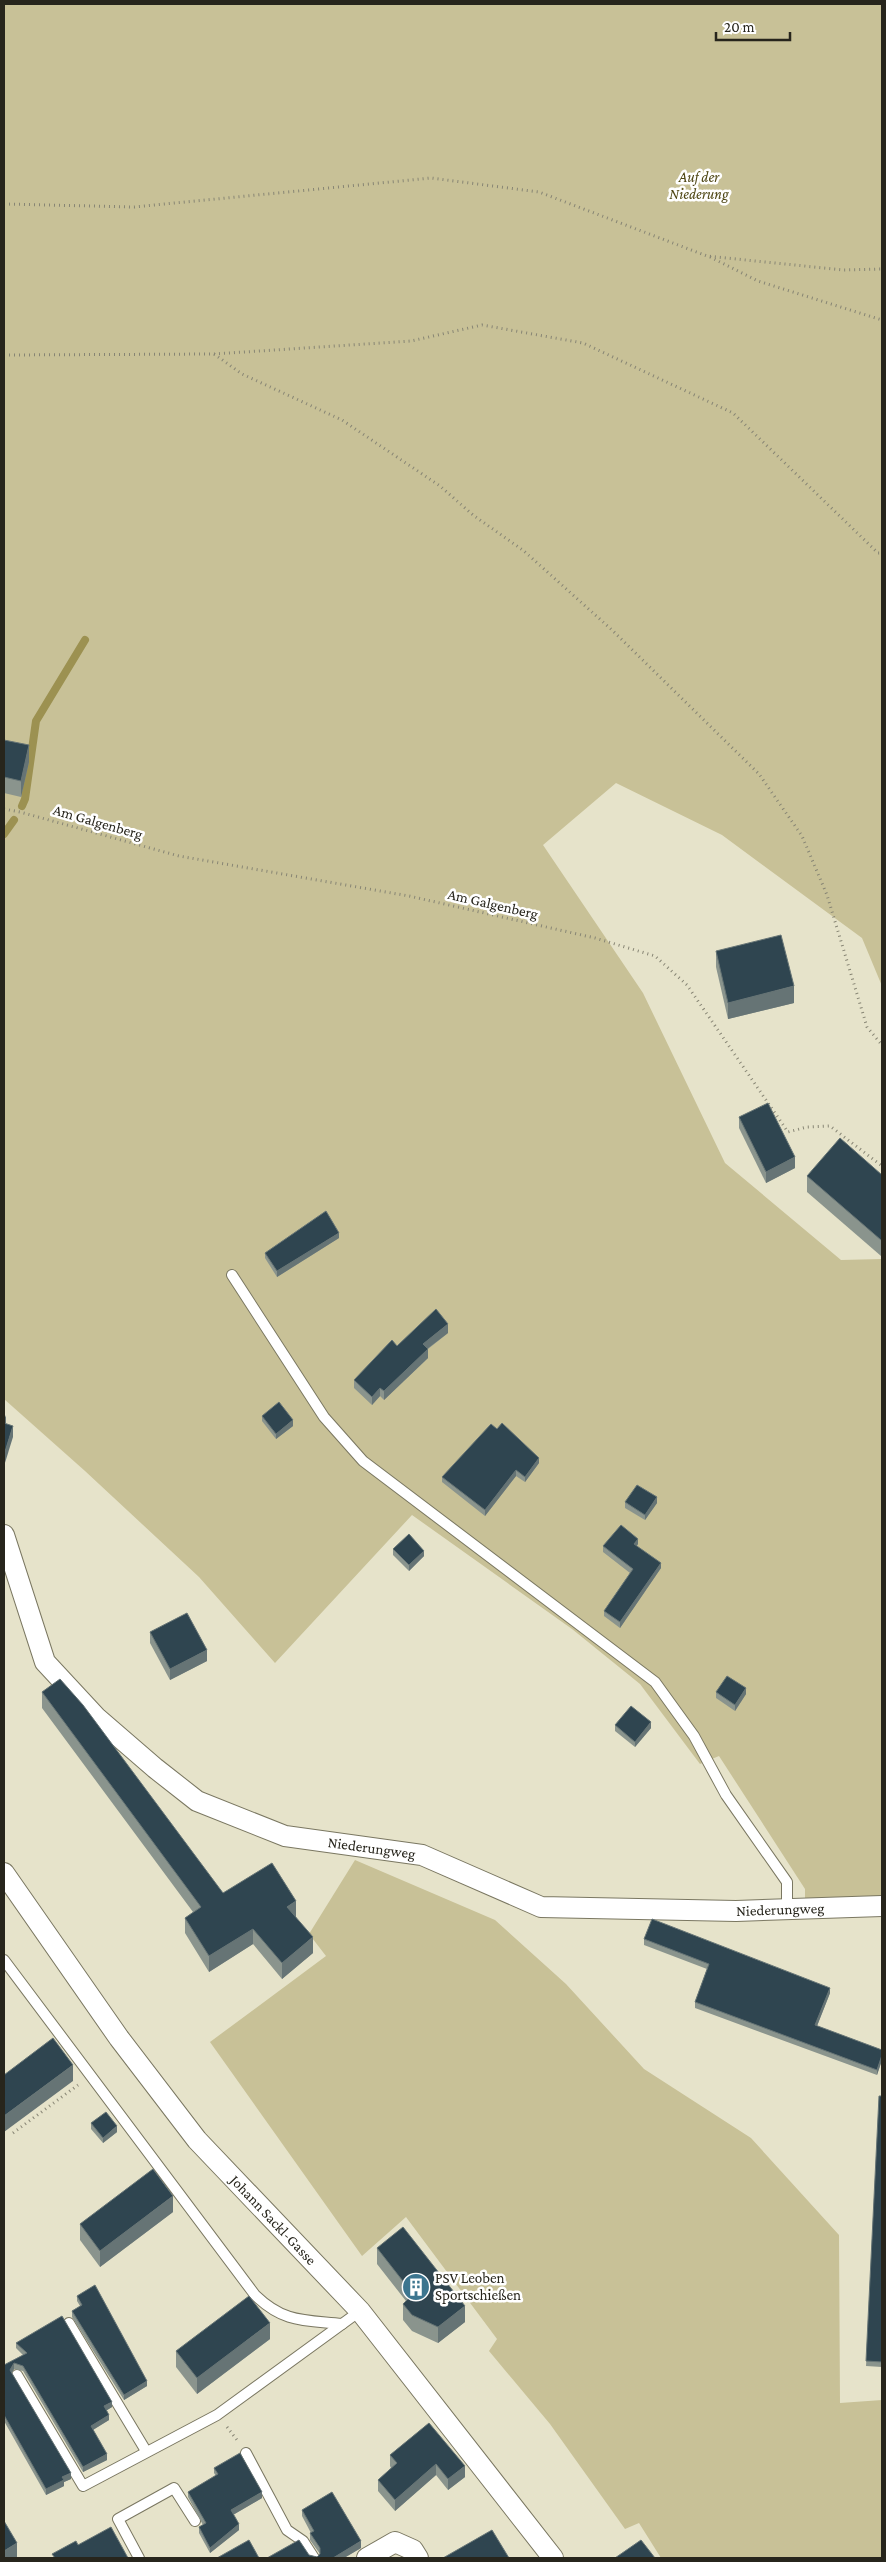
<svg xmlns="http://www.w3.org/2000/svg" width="886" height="2562" font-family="'Crimson Pro',serif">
  <rect width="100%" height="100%" fill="#e6e3ca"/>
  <g fill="#c8c197">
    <polygon points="4,4 882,4 882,986 862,938 722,835 616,783 543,845 643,993 725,1163 841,1260 882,1259 882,1906 805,1910 805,1889 719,1756 700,1764 640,1684 572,1629 412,1515 275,1663 199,1577 85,1471 4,1399"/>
    <polygon points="355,1860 495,1920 566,1984 644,2069 751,2138 839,2235 840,2403 882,2400 882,2558 661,2558 639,2523 625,2529 550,2424 489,2351 497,2339 406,2217 362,2256 210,2042 326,1956 309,1934"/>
  </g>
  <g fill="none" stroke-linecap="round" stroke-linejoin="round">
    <g stroke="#9c9151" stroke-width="8">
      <polyline points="22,806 25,799 36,721 85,640"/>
      <polyline points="4,834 14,820"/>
    </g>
    <g stroke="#7a7761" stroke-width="12">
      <g id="service">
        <polyline points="232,1275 324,1417 363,1461 655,1682 694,1736 726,1795 787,1882 787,1910"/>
        <path d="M4,1960l251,335c29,28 49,25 87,29"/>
        <polyline points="69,2323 146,2451"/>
        <polyline points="17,2375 83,2486 217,2415 360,2311"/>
        <polyline points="246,2453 287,2530 303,2541 314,2558"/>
        <polyline points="139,2558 118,2519 174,2488 195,2521"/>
      </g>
    </g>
    <g stroke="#7a7761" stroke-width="22">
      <g id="minor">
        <path id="s1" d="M4,1535l41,127 51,55 59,51 42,33 88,35 137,19 119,52 195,4 146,-5"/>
        <path id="s2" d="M4,1873l115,165 78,102 163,171 193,247"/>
        <polyline points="367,2558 395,2542 413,2550 418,2558"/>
      </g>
    </g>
    <g stroke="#878574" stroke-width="3" stroke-dasharray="1 4" stroke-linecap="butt">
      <polyline points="4,204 134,207 431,178 539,192 707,256 843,270 882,269"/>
      <polyline points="710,257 758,281 882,320"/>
      <polyline points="214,354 242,374 342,420 440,486 473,515 524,551 612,630 759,774 802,836 827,895 867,1027 882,1045"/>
      <polyline points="4,355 214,354 411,341 482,325 583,343 733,413 878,553 882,553"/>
      <polyline points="4,809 20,812 179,856 409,896 595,938 655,956 687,985 788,1132 807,1127 830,1126 882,1166"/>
      <polyline points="13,2133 78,2085"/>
      <polyline points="227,2427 237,2440"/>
    </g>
    <use href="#service" stroke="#fff" stroke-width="10"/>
    <use href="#minor" stroke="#fff" stroke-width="20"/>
  </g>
  <g fill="#8a948d">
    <polygon points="4,740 29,762 21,797 4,793"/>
    <polygon points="716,951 794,1003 728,1019 716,967"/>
    <polygon points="739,1117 795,1168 766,1183 739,1128"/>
    <polygon points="882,1175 881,1256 807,1192 807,1176"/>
    <polygon points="339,1238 277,1277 265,1258 265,1253"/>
    <polygon points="448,1333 428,1349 428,1358 384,1400 380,1396 372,1405 354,1388 354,1380 397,1346"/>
    <polygon points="262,1416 293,1426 276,1439 262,1421"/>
    <polygon points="539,1463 525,1482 516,1476 485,1516 442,1482 442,1477"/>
    <polygon points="625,1502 657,1503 645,1520 625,1508"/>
    <polygon points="638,1544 637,1546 661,1568 620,1628 604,1616 604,1611 630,1573 603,1552 603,1546"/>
    <polygon points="393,1549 424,1556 409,1571 393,1555"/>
    <polygon points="150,1632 207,1661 170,1680 150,1643"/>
    <polygon points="42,1692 223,1893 296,1917 313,1953 282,1979 253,1944 209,1972 185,1933 185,1918 193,1912 42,1708"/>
    <polygon points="716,1692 746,1694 735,1711 716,1698"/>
    <polygon points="615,1725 651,1728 635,1747 615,1731"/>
    <polygon points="644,1939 830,1993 817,2026 882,2050 882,2060 877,2075 695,2008 695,2002 707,1969 644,1945"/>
    <polygon points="882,2096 882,2367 866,2366"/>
    <polygon points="91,2123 117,2132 103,2143 91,2129"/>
    <polygon points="173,2212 100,2267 80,2240 80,2224"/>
    <polygon points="377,2248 465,2322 438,2343 412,2331 403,2320 403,2304 406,2301 377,2264"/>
    <polygon points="77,2296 147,2386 124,2400 72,2317 72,2311 80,2306 77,2301"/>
    <polygon points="270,2339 197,2394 176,2367 176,2351"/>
    <polygon points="16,2343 112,2407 107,2410 109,2420 93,2430 107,2460 83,2472 23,2371 14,2369 12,2373 71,2479 64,2482 64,2486 46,2495 4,2421 4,2365 23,2355 16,2348"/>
    <polygon points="429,2423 465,2477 448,2490 436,2475 395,2511 378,2491 378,2480 391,2468 390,2466 390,2455"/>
    <polygon points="214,2468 262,2498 233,2515 239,2530 210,2553 199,2533 199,2527 203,2525 188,2497 188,2492 216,2476 214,2473"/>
    <polygon points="302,2510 361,2548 344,2558 267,2558 309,2555 317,2557 320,2554 310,2540 310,2533 311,2533 302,2516"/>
  </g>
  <g fill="#667475">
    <polygon points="29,745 29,762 21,797 21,781"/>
    <polygon points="794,986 794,1003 728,1019 728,1003"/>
    <polygon points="795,1157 795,1168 766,1183 766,1172"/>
    <polygon points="339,1233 339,1238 277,1277 277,1271"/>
    <polygon points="882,1238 882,1254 881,1256 881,1240"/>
    <polygon points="448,1324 448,1333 423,1352 423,1344"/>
    <polygon points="428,1349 428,1358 384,1400 384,1391"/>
    <polygon points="380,1388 380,1396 372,1405 372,1397"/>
    <polygon points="6,1415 6,1426 4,1431 4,1420"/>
    <polygon points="293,1420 293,1426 276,1439 276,1434"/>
    <polygon points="13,1426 13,1437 4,1466 4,1455"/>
    <polygon points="539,1458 539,1463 525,1482 525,1477"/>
    <polygon points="516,1470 516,1476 485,1516 485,1510"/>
    <polygon points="657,1497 657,1503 645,1520 645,1515"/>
    <polygon points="638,1539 638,1544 634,1549 634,1544"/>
    <polygon points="424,1551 424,1556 409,1571 409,1565"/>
    <polygon points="661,1563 661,1568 620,1628 620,1622"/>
    <polygon points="207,1650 207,1661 170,1680 170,1669"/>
    <polygon points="746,1688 746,1694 735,1711 735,1705"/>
    <polygon points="651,1722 651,1728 635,1747 635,1742"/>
    <polygon points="296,1901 296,1917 287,1923 287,1907"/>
    <polygon points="253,1929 253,1944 209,1972 209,1956"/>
    <polygon points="313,1937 313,1953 282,1979 282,1963"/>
    <polygon points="830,1988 830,1993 815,2031 815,2025"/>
    <polygon points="882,2055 882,2060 877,2075 877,2070"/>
    <polygon points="73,2065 73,2081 4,2132 4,2116"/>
    <polygon points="117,2126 117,2132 103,2143 103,2138"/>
    <polygon points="173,2196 173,2212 100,2267 100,2251"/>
    <polygon points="465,2306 465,2322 438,2343 438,2327"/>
    <polygon points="270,2323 270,2339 197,2394 197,2378"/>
    <polygon points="14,2363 14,2369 10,2376 10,2370"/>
    <polygon points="147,2381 147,2386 124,2400 124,2395"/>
    <polygon points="112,2402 112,2407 104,2412 104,2406"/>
    <polygon points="109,2415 109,2420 91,2431 91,2426"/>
    <polygon points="107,2454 107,2460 83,2472 83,2467"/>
    <polygon points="436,2464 436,2475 395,2511 395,2500"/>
    <polygon points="465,2466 465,2477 448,2490 448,2479"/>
    <polygon points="71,2473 71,2479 64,2482 64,2486 46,2495 46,2489 62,2477"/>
    <polygon points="262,2492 262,2498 231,2516 231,2510"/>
    <polygon points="239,2524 239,2530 210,2553 210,2548"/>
    <polygon points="361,2541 361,2548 344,2558 333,2558"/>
    <polygon points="17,2543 17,2558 4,2558 4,2551"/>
  </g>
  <g fill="#2f4550" stroke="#667475">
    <polygon points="4,740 29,745 21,781 4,777"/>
    <polygon points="781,935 794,986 728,1003 716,951"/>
    <polygon points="768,1103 795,1157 766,1172 739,1117"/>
    <polygon points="840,1138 882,1175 882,1238 881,1240 807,1176"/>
    <polygon points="326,1211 339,1233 277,1271 265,1253"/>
    <polygon points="436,1309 448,1324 423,1344 428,1349 384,1391 380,1388 372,1397 354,1380 392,1340 397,1346"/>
    <polygon points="279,1402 293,1420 276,1434 262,1416"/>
    <polygon points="4,1423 13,1426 4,1455"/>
    <polygon points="502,1423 539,1458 525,1477 516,1470 485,1510 442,1477 491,1424 497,1429"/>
    <polygon points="637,1485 657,1497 645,1515 625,1502"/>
    <polygon points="621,1525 638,1539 634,1544 661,1563 620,1622 604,1611 633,1569 603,1546"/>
    <polygon points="409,1534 424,1551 409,1565 393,1549"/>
    <polygon points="187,1613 207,1650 170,1669 150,1632"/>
    <polygon points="727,1676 746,1688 735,1705 716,1692"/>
    <polygon points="60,1679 83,1705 223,1893 272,1863 296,1901 287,1907 313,1937 282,1963 253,1929 209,1956 185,1918 201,1907 42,1692"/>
    <polygon points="631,1706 651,1722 635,1742 615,1725"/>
    <polygon points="652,1919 830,1988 815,2025 882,2050 882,2055 877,2070 695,2002 709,1964 644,1939"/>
    <polygon points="53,2038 73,2065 4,2116 4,2075"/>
    <polygon points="879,2096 882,2096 882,2362 866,2361"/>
    <polygon points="106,2112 117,2126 103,2138 91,2123"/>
    <polygon points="153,2169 173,2196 100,2251 80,2224"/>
    <polygon points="403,2227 465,2306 438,2327 412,2315 403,2304 413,2294 377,2248"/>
    <polygon points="95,2285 147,2381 124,2395 72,2311 82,2305 77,2296"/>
    <polygon points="249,2296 270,2323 197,2378 176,2351"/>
    <polygon points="62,2316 112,2402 104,2406 109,2415 91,2426 107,2454 83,2467 23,2366 14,2363 10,2370 71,2473 62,2477 64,2480 46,2489 4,2415 4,2365 27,2353 16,2343"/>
    <polygon points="429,2423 465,2466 448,2479 436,2464 395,2500 378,2480 397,2463 390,2455"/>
    <polygon points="240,2453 262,2492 231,2510 239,2524 210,2548 199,2527 206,2523 188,2492 218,2474 214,2468"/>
    <polygon points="332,2492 361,2541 333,2558 267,2558 299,2540 309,2555 317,2557 320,2554 320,2548 310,2533 314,2531 302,2510"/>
    <polygon points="4,2521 17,2543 4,2551"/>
    <polygon points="111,2527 128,2558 55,2558 52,2554 76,2541 78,2545"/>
    <polygon points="492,2530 509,2558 443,2558"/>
    <polygon points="249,2540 259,2558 217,2558"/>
    <polygon points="641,2540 655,2558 615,2558"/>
  </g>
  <defs>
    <g id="building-disc" transform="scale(1.4375)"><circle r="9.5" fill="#3c758f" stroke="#fff"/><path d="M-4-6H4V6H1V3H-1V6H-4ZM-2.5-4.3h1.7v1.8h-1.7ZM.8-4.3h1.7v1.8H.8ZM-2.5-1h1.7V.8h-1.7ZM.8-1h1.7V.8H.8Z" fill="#fff"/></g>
  </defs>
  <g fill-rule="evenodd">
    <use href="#building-disc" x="416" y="2287"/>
  </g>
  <g text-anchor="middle" stroke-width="5" stroke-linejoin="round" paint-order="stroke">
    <g font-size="15" font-style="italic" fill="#4e4613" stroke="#fff">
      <text x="699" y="182">Auf der<tspan x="699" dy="17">Niederung</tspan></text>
    </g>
    <g font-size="15" fill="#27251c" stroke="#fff">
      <text transform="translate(98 822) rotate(16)" y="5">Am Galgenberg</text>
      <text transform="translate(493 904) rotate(13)" y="5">Am Galgenberg</text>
      <text dy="5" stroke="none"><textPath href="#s1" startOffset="522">Niederungweg</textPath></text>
      <text dy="5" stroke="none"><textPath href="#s1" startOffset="942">Niederungweg</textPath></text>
      <text dy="5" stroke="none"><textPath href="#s2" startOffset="440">Johann Sackl-Gasse</textPath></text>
    </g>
    <g font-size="15" fill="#27251c" stroke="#fff" text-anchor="start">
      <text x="435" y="2283">PSV Leoben<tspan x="435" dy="17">Sportschießen</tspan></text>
    </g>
  </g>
  <rect width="886" height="2562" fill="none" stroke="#27251c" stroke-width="10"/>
  <path d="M716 32v8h74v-8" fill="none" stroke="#27251c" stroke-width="2.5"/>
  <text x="724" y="32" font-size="15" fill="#27251c" stroke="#ffffff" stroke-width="4" paint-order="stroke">20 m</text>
</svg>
